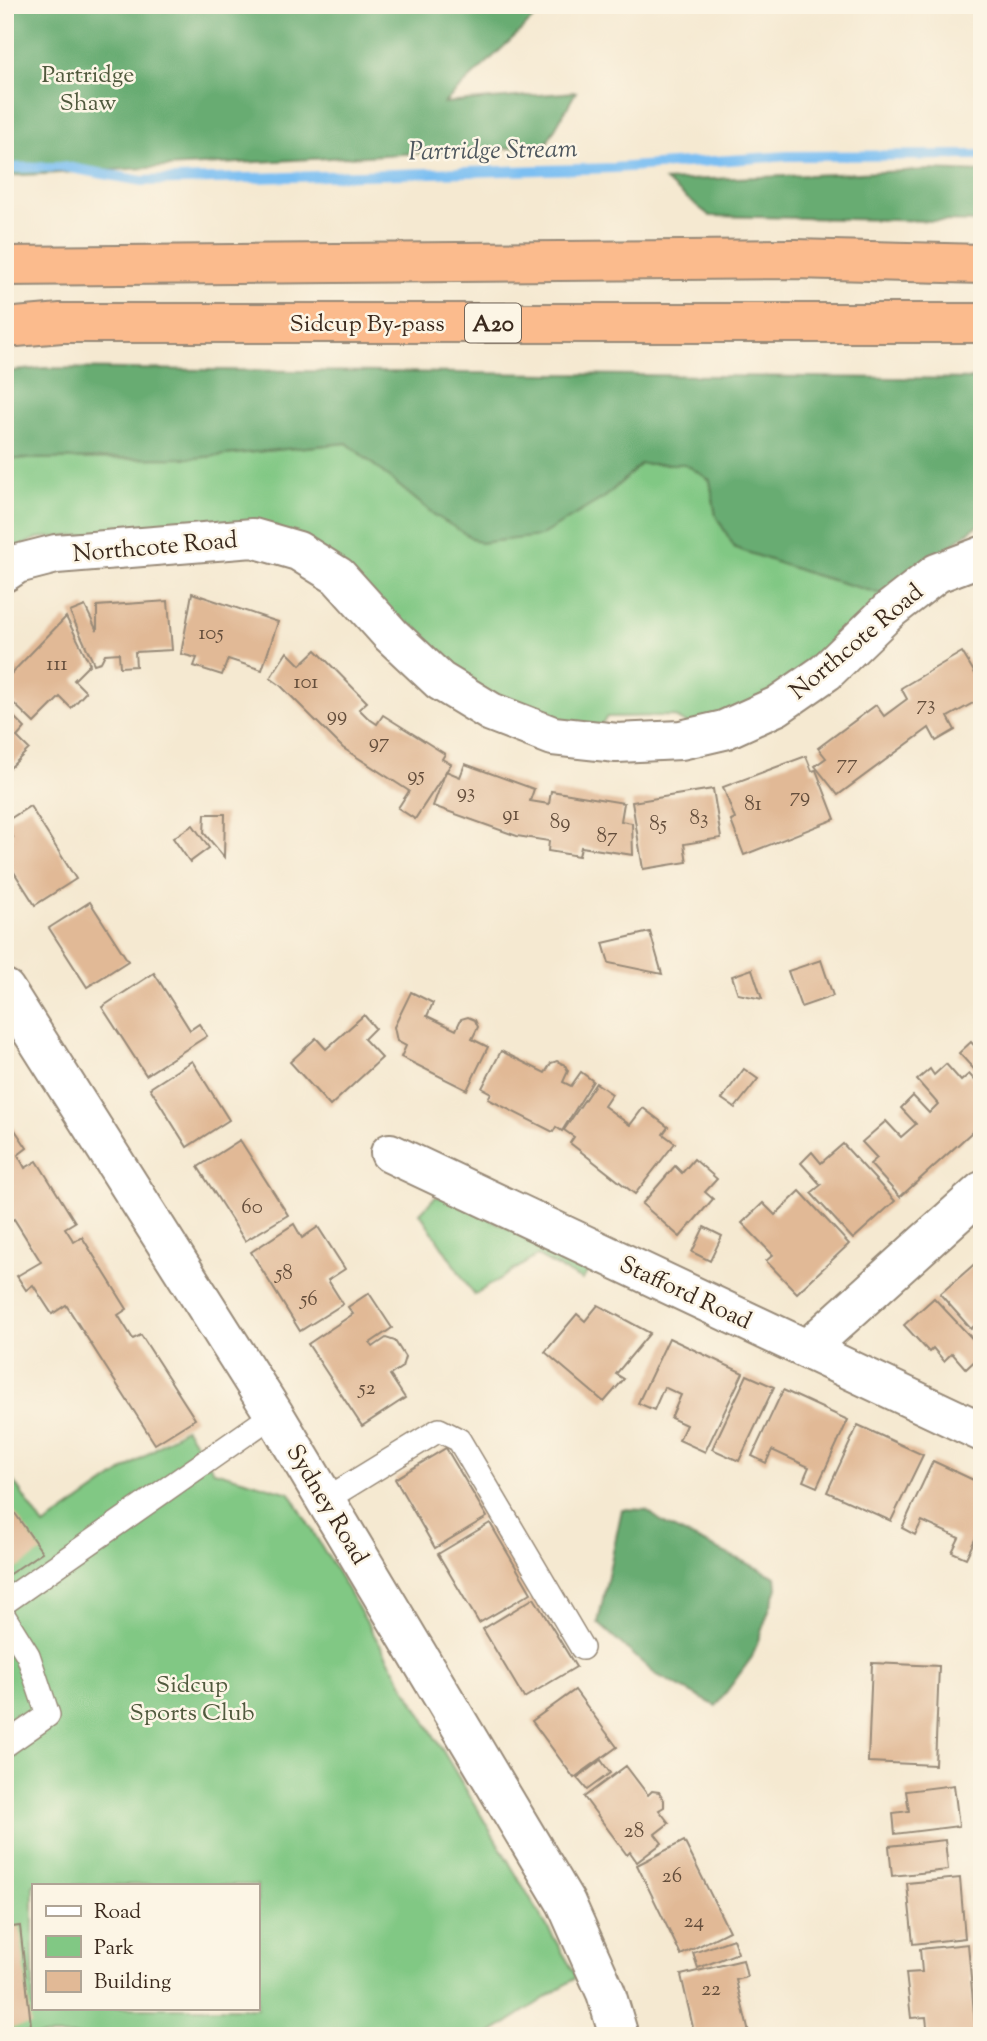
<svg xmlns="http://www.w3.org/2000/svg" width="987" height="2041" font-family="'Sorts Mill Goudy',serif">
  <rect width="100%" height="100%" fill="#fcf5e5"/>
  <filter id="ink" filterUnits="userSpaceOnUse"><feTurbulence type="fractalNoise" baseFrequency=".0143" numOctaves="2"/><feDisplacementMap in="SourceGraphic" scale="14" xChannelSelector="R" yChannelSelector="G"/><feConvolveMatrix kernelMatrix="1 2 1 2 8 2 1 2 1" color-interpolation-filters="sRGB"/></filter>
  <filter id="wash" filterUnits="userSpaceOnUse"><feTurbulence type="fractalNoise" baseFrequency=".00686" numOctaves="4" result="noise"/><feDisplacementMap in="SourceGraphic" scale="28" xChannelSelector="R" yChannelSelector="G"/><feGaussianBlur stdDeviation="1.57" result="paint"/><feColorMatrix in="noise" values="0 0 0 0 0 0 0 0 0 0 0 0 0 0 0 0 0 1.4 0 .05"/><feComposite in="paint" operator="in"/></filter>
  <g filter="url(#wash)">
    <rect width="100%" height="100%" fill="#f5e9d1"/>
    <g fill="#81c884" stroke="#5e7951" stroke-width="2" fill-rule="evenodd">
      <polygon points="347,443 436,516 605,497 641,464 685,464 710,480 716,516 735,548 811,574 885,595 804,673 742,708 688,724 673,716 607,717 597,729 536,717 476,690 275,526 38,538 5,553 5,459 195,458"/>
      <polygon points="435,1197 446,1197 590,1269 582,1280 537,1256 474,1295 420,1213"/>
      <path d="M185,1428l29,43 76,22 287,484 -90,59h-482v-567l39,57zM33,1885h224v123h-224z"/>
    </g>
    <g fill="#68ac72" stroke="#526b48" stroke-width="2">
      <polygon points="5,5 548,5 444,103 576,92 545,146 5,176"/>
      <polygon points="931,170 982,172 982,222 710,216 665,181"/>
      <polygon points="44,368 982,379 982,522 885,595 811,574 735,548 716,516 710,480 685,464 641,464 605,497 540,536 480,543 436,516 347,443 195,458 5,459 5,372"/>
      <polygon points="622,1509 646,1510 668,1526 776,1577 777,1588 752,1657 716,1706 655,1674 598,1623"/>
    </g>
    <g fill="none" stroke-linecap="round" stroke-linejoin="round">
      <polyline stroke="#7cbff2" stroke-width="10" points="5,168 66,167 142,181 614,168 788,156 982,155"/>
    </g>
    <g id="blocks">
      <g fill="#e1b996">
        <polygon points="192,593 278,622 262,670 228,659 222,675 194,666 197,658 181,654"/>
        <polygon points="168,601 172,650 135,652 136,666 120,667 119,653 105,654 101,662 94,664 70,612 85,606 97,631 97,606"/>
        <polygon points="66,617 90,664 74,680 86,692 71,708 60,697 34,723 5,695 5,680"/>
        <polygon points="316,650 367,702 359,709 368,718 377,724 383,715 445,754 442,759 451,764 415,819 398,808 409,791 343,748 280,685 270,678 287,652 300,665"/>
        <polygon points="962,652 982,685 982,698 948,717 955,730 936,741 929,728 838,795 815,766 826,758 818,748 876,705 884,716 907,699 901,688"/>
        <polygon points="5,708 25,728 17,737 29,749 5,773"/>
        <polygon points="806,756 812,771 816,770 835,819 744,855 731,821 735,819 723,787"/>
        <polygon points="465,764 534,789 530,801 549,804 551,791 624,803 621,821 632,823 633,855 581,847 579,856 548,851 549,841 517,836 433,806 446,771 460,777"/>
        <polygon points="713,789 721,838 684,844 687,862 643,869 632,802"/>
        <polygon points="30,806 76,879 35,905 5,858 5,841 13,837 5,822"/>
        <polygon points="205,814 225,814 224,857 204,833"/>
        <polygon points="193,825 209,848 190,862 173,838"/>
        <polygon points="90,902 128,961 87,987 49,928"/>
        <polygon points="650,932 662,974 609,963 603,943"/>
        <polygon points="821,960 833,996 801,1007 788,971"/>
        <polygon points="752,969 762,999 738,994 732,976"/>
        <polygon points="154,973 190,1030 199,1024 207,1036 146,1075 102,1007"/>
        <polygon points="411,992 433,1003 427,1016 456,1030 461,1019 468,1017 475,1020 478,1027 472,1039 488,1047 467,1090 401,1057 406,1046 397,1041 394,1027"/>
        <polygon points="364,1015 375,1028 364,1039 382,1058 330,1106 290,1062 316,1038 326,1049"/>
        <polygon points="971,1042 982,1054 982,1078 959,1053"/>
        <polygon points="501,1051 545,1073 551,1063 557,1061 565,1065 568,1071 563,1082 571,1086 581,1072 593,1081 562,1131 556,1127 553,1132 488,1099 491,1093 482,1088"/>
        <polygon points="192,1061 229,1120 187,1147 150,1088"/>
        <polygon points="946,1064 961,1081 969,1074 982,1088 982,1123 900,1197 870,1164 877,1158 862,1142 886,1121 901,1137 916,1124 901,1108 913,1096 929,1113 938,1104 917,1080 930,1069 934,1075"/>
        <polygon points="744,1069 758,1079 735,1108 722,1099"/>
        <polygon points="596,1083 612,1094 604,1106 630,1125 643,1108 668,1127 663,1134 675,1143 635,1194 570,1143 574,1137 564,1130"/>
        <polygon points="5,1115 27,1148 18,1155 25,1168 37,1161 75,1222 65,1228 74,1242 82,1237 127,1309 118,1315 133,1339 141,1335 195,1419 155,1444 66,1305 52,1314 33,1285 26,1290 17,1276 41,1262 14,1219 5,1225"/>
        <polygon points="240,1140 288,1215 245,1241 198,1167"/>
        <polygon points="843,1144 895,1201 853,1239 811,1193 821,1185 801,1163 812,1152 821,1163"/>
        <polygon points="694,1159 717,1179 705,1192 713,1199 680,1237 642,1204 675,1166 682,1173"/>
        <polygon points="800,1191 849,1244 797,1293 766,1261 773,1255 742,1223 763,1203 775,1215"/>
        <polygon points="294,1224 302,1238 318,1227 345,1269 328,1280 343,1304 300,1331 251,1252"/>
        <polygon points="704,1227 722,1236 710,1261 692,1252"/>
        <polygon points="978,1261 982,1266 982,1331 976,1324 971,1329 940,1294"/>
        <polygon points="369,1293 392,1328 370,1343 373,1347 386,1338 395,1341 405,1357 402,1367 390,1375 405,1398 362,1426 308,1344 353,1314 348,1307"/>
        <polygon points="934,1298 982,1349 982,1354 966,1369 952,1353 944,1361 933,1348 929,1352 904,1325"/>
        <polygon points="598,1305 650,1333 616,1374 624,1379 604,1402 545,1352 577,1314 585,1321"/>
        <polygon points="669,1338 743,1373 705,1452 679,1440 686,1425 671,1418 681,1395 664,1387 654,1410 638,1403"/>
        <polygon points="747,1375 774,1387 739,1461 712,1449"/>
        <polygon points="783,1390 848,1420 817,1487 803,1481 809,1467 772,1450 766,1463 752,1456"/>
        <polygon points="858,1425 923,1455 891,1521 827,1492"/>
        <polygon points="446,1448 487,1517 435,1548 395,1479"/>
        <polygon points="933,1461 982,1484 982,1525 966,1558 952,1552 959,1538 922,1521 915,1535 902,1528"/>
        <polygon points="5,1499 42,1552 8,1575 5,1572"/>
        <polygon points="490,1523 531,1593 479,1623 438,1554"/>
        <polygon points="534,1598 576,1667 524,1698 483,1629"/>
        <polygon points="872,1663 939,1666 935,1765 868,1762"/>
        <polygon points="575,1690 617,1747 574,1778 532,1721"/>
        <polygon points="601,1760 610,1773 587,1790 577,1778"/>
        <polygon points="626,1766 648,1795 652,1791 659,1792 664,1800 664,1807 659,1810 669,1823 655,1834 662,1843 637,1862 630,1852 627,1855 584,1797"/>
        <polygon points="954,1785 959,1826 895,1834 893,1813 909,1811 906,1791"/>
        <polygon points="945,1840 948,1870 892,1876 889,1846"/>
        <polygon points="684,1841 729,1931 681,1955 637,1865"/>
        <polygon points="960,1878 965,1938 913,1944 907,1883"/>
        <polygon points="20,1926 31,2025 5,2029 5,1928"/>
        <polygon points="733,1939 738,1953 698,1968 693,1953"/>
        <polygon points="968,1944 976,2036 928,2036 926,2017 911,2018 906,1973 922,1972 920,1949"/>
        <polygon points="743,1960 747,1977 736,1980 749,2033 736,2036 695,2036 681,1975"/>
      </g>
    </g>
  </g>
  <g filter="url(#ink)">
    <use href="#blocks" fill-opacity="0" stroke="#988a78" stroke-width="2"/>
    <g fill="none" stroke-linecap="round" stroke-linejoin="round">
      <g stroke="#988a78" stroke-width="26">
        <g id="lane">
          <polyline points="325,1500 439,1430 459,1440 582,1648"/>
          <polyline points="5,1602 274,1414"/>
          <polyline points="5,1618 28,1655 48,1715 5,1745"/>
        </g>
      </g>
      <g stroke="#988a78" stroke-width="42">
        <g id="street">
          <polyline points="5,572 17,564 56,554 253,538 298,551 338,576 391,635 440,681 491,712 553,736 617,743 681,740 724,730 777,706 826,672 891,609 937,573 982,556"/>
          <polyline points="5,989 274,1414 566,1903 606,1993 619,2036"/>
          <polyline points="390,1153 982,1432"/>
          <polyline points="807,1349 982,1191"/>
        </g>
      </g>
      <g stroke="#988a78" stroke-width="42">
        <g id="highway">
          <polyline points="5,266 795,259 982,264"/>
          <polyline points="5,328 61,323 982,323"/>
        </g>
      </g>
      <use href="#lane" stroke="#fff" stroke-width="23"/>
      <use href="#street" stroke="#fff" stroke-width="38"/>
      <use href="#highway" stroke="#fbbb8d" stroke-width="38"/>
    </g>
  </g>
  <g text-anchor="middle" stroke-width="5" stroke-linejoin="round" paint-order="stroke">
    <g font-size="21" fill="#644e3c">
      <text x="211" y="639">105</text>
      <text x="57" y="670">111</text>
      <text x="306" y="688">101</text>
      <text x="926" y="710">73</text>
      <text x="337" y="721">99</text>
      <text x="379" y="748">97</text>
      <text x="847" y="769">77</text>
      <text x="416" y="781">95</text>
      <text x="466" y="798">93</text>
      <text x="800" y="802">79</text>
      <text x="753" y="810">81</text>
      <text x="511" y="820">91</text>
      <text x="699" y="824">83</text>
      <text x="560" y="828">89</text>
      <text x="658" y="830">85</text>
      <text x="607" y="842">87</text>
      <text x="252" y="1213">60</text>
      <text x="284" y="1279">58</text>
      <text x="309" y="1305">56</text>
      <text x="367" y="1394">52</text>
      <text x="634" y="1837">28</text>
      <text x="672" y="1882">26</text>
      <text x="694" y="1927">24</text>
      <text x="711" y="1995">22</text>
    </g>
    <rect fill="#fcf5e5" stroke="#75675a" stroke-width="2" x="465" y="303.5" width="56" height="39" rx="5"/>
    <g font-size="23" font-weight="bold" fill="#3b2a1e">
      <text x="493" y="331">A20</text>
    </g>
    <g font-size="24" fill="#50593d" stroke="#fcf5e5">
      <text x="88" y="82">Partridge<tspan x="88" dy="28">Shaw</tspan></text>
      <text x="192" y="1692">Sidcup<tspan x="192" dy="28">Sports Club</tspan></text>
    </g>
    <g font-size="24" fill="#3b2a1e" stroke="#fcf5e5">
      <text x="367" y="331">Sidcup By-pass</text>
      <text transform="translate(155 546) rotate(-5)" y="8">Northcote Road</text>
      <text transform="translate(856 641) rotate(-40)" y="8">Northcote Road</text>
      <text transform="translate(686 1292) rotate(25)" y="8">Stafford Road</text>
      <text transform="translate(328 1504) rotate(59)" y="8">Sydney Road</text>
    </g>
    <g font-size="26" font-style="italic" fill="#4e575e" stroke="#fcf5e5">
      <text transform="translate(493 149) rotate(-1)" y="9">Partridge Stream</text>
    </g>
  </g>
  <rect width="987" height="2041" fill="none" stroke="#fcf5e5" stroke-width="28"/>
  <rect x="32" y="1884" width="228" height="126" fill="#fcf5e5" stroke="#afa495" stroke-width="2"/>
  <rect x="46" y="1906" width="35" height="10" fill="#ffffff" stroke="#afa495" stroke-width="2"/>
  <text x="94" y="1918" font-size="21" fill="#3b2a1e">Road</text>
  <rect x="46" y="1936" width="35" height="21" fill="#81c884" stroke="#afa495" stroke-width="2"/>
  <text x="94" y="1954" font-size="21" fill="#3b2a1e">Park</text>
  <rect x="46" y="1971" width="35" height="21" fill="#e1b996" stroke="#afa495" stroke-width="2"/>
  <text x="94" y="1988" font-size="21" fill="#3b2a1e">Building</text>
</svg>
